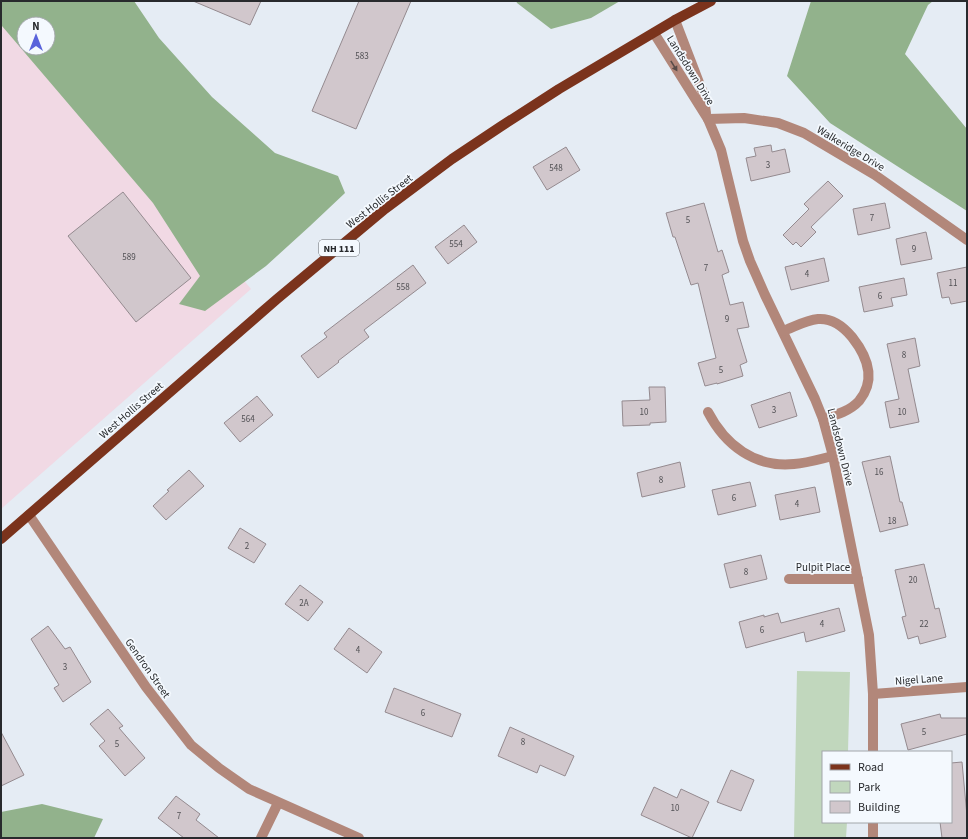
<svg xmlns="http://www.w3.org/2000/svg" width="968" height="839" font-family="'Source Sans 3',sans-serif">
  <rect width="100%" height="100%" fill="#e5ecf4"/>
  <polygon fill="#f1d9e4" points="1,1 10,1 24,24 24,48 48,48 48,46 251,289 1,509"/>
  <polygon fill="#c1d7bd" points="797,671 850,672 848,752 823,752 823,822 847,822 846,838 794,838"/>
  <g fill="#92b28c" fill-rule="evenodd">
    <path d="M1,1h133l25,37 53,59 63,56 63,23 7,17 -35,33 -44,40 -61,45 -26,-7 21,-28 -47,-73 -151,-177 -1,2zM24,24h24v24h-24z"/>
    <polygon points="516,1 620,1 591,18 551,29 517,3"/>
    <polygon points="811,1 933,1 928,5 905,54 967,129 967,211 830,123 787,76"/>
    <polygon points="42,804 103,819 94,838 1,838 1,812"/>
  </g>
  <g fill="#d1c7cc" stroke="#948a8f">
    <polygon points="193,1 261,1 250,25"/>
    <polygon points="359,1 411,1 356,129 312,111"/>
    <polygon points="771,145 772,152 785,149 790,172 751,181 746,158 756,156 754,148"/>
    <polygon points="566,147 580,170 547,190 533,167"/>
    <polygon points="828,181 843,196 811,227 816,232 801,247 796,242 793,245 783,235 809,209 804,204"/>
    <polygon points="123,192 191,278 136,322 68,236"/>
    <polygon points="704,203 718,252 722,250 729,272 722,275 730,305 743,302 749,327 737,329 747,362 740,365 743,376 717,384 717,383 705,386 698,363 716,358 698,283 691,285 675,237 673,237 666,213"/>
    <polygon points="885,203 890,228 858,235 853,209"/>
    <polygon points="464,225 477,242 448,264 435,247"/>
    <polygon points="926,232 932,259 901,265 896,239"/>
    <polygon points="824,258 829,281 791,290 785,267"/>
    <polygon points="413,265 426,283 364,330 369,337 338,361 339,362 318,378 301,356 327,337 324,333"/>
    <polygon points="967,267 967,301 951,304 949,297 942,298 937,273"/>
    <polygon points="904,278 907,295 891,298 893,306 864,312 859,287"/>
    <polygon points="915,338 920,366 908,369 919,422 890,428 885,402 899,399 887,344"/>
    <polygon points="649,387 665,387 666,422 650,423 650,425 623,426 622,401 650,400"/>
    <polygon points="790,392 797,416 759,428 751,405"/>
    <polygon points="257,396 273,415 240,442 224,423"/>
    <polygon points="890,456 900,502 902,502 908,525 880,532 862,462"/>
    <polygon points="680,462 685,487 642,497 637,473"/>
    <polygon points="189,470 204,486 166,520 153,506 169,491 167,490"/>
    <polygon points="750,482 756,506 718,515 712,490"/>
    <polygon points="815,487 820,512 780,520 775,495"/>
    <polygon points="240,528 266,544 254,563 228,548"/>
    <polygon points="761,555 767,579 730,588 724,564"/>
    <polygon points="924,564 935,609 939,608 946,637 920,644 918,636 908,639 902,617 906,616 895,570"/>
    <polygon points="300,585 323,602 308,621 285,604"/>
    <polygon points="839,608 845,631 806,642 804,632 746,648 739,622 764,615 764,617 778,613 781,623"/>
    <polygon points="48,626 65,649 70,647 91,682 63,702 54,688 59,685 31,639"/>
    <polygon points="349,628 382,652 367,673 334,649"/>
    <polygon points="394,688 461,714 452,737 385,712"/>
    <polygon points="108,709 123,726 119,728 145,758 125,776 99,746 105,741 90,724"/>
    <polygon points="940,714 941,718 967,718 967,734 908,750 901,724"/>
    <polygon points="510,727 574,756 565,776 540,765 537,773 498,756"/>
    <polygon points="1,732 24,775 1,786"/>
    <polygon points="962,762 967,816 967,838 942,838 940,822 951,822 951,763"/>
    <polygon points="731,770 754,780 741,811 717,802"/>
    <polygon points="654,787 677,798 681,789 709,802 692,838 641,815"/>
    <polygon points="176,796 200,814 196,820 219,838 184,838 158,818"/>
  </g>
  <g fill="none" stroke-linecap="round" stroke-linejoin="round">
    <g stroke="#b2877a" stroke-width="10">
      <polyline points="675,20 703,93 706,113"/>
      <polyline points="654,33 708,119 721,150 743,241 750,261 765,295 815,399 823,419 833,456 869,635 873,694 873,752"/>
      <polyline points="708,119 744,118 778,123 804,133 875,175 967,240"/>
      <path d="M783,331c11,-4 23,-11 35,-12 14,-1 25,7 34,18 15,19 25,42 7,64 -9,10 -23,14 -36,18"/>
      <path d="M708,412c17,33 47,56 86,52 14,-1 26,-5 39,-8"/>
      <polyline points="29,515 146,687 191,745 219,768 249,789 359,838"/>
      <polyline points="789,579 858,579"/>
      <polyline points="873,694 967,687"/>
      <polyline points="261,838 278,803"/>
      <polyline points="873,838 873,822"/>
    </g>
    <polyline stroke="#7b331c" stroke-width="10" points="1,539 277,299 385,209 452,159 500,127 559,89 675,20 711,1"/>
  </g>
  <defs><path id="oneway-solid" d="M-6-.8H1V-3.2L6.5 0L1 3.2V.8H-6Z"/></defs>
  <use fill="#584b48" href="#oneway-solid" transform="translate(674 66) rotate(58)"/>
  <g text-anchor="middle" stroke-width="3.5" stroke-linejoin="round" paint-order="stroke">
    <g font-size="9" fill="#525155">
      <text x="362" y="59">583</text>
      <text x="768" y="168">3</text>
      <text x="556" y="171">548</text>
      <text x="872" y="221">7</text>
      <text x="688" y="223">5</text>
      <text x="456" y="247">554</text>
      <text x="914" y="252">9</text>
      <text x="129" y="260">589</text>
      <text x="706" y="271">7</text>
      <text x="807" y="277">4</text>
      <text x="953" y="286">11</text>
      <text x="403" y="290">558</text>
      <text x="880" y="299">6</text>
      <text x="727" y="322">9</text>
      <text x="904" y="358">8</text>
      <text x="721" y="373">5</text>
      <text x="774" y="413">3</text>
      <text x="644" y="415">10</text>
      <text x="902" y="415">10</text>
      <text x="248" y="422">564</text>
      <text x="879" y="475">16</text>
      <text x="661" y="483">8</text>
      <text x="734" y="501">6</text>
      <text x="797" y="507">4</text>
      <text x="892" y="524">18</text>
      <text x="247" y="549">2</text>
      <text x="746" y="575">8</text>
      <text x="913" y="583">20</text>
      <text x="304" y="606">2A</text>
      <text x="822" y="627">4</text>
      <text x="924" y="627">22</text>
      <text x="762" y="633">6</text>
      <text x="358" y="653">4</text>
      <text x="65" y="670">3</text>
      <text x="423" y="716">6</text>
      <text x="924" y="735">5</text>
      <text x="523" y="745">8</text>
      <text x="117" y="747">5</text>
      <text x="675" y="811">10</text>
      <text x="179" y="819">7</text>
    </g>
    <rect fill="#f4f9fe" stroke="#65686c" stroke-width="1" x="319" y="240" width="40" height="16" rx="3"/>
    <g font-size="10" font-weight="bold" fill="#282a2d">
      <text x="339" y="252">NH 111</text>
    </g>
    <g font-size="11" fill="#282a2d" stroke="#f4f9fe">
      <text transform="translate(691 70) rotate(58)" y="4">Landsdown Drive</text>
      <text transform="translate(851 148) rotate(31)" y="4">Walkeridge Drive</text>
      <text transform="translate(379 201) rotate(-38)" y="4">West Hollis Street</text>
      <text transform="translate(131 410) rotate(-41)" y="4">West Hollis Street</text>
      <text transform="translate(841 447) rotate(76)" y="4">Landsdown Drive</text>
      <text x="823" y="571">Pulpit Place</text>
      <text transform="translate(148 668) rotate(55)" y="4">Gendron Street</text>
      <text transform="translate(919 679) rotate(-4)" y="4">Nigel Lane</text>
    </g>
  </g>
  <rect width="968" height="839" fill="none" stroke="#282a2d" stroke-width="4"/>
  <rect x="822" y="751" width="130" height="72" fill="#f4f9fe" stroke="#a2a6aa"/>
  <rect x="830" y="764" width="20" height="6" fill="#7b331c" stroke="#a2a6aa"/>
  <text x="858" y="771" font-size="12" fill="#282a2d">Road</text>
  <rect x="830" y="781" width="20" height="12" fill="#c1d7bd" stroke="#a2a6aa"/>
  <text x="858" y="791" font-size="12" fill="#282a2d">Park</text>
  <rect x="830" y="801" width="20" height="12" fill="#d1c7cc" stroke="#a2a6aa"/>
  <text x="858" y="811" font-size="12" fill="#282a2d">Building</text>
  <g transform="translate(36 36)"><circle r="19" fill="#f4f9fe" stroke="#a2a6aa"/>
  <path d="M0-3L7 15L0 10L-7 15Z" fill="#5963db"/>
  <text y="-6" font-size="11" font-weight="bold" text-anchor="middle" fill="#282a2d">N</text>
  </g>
</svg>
